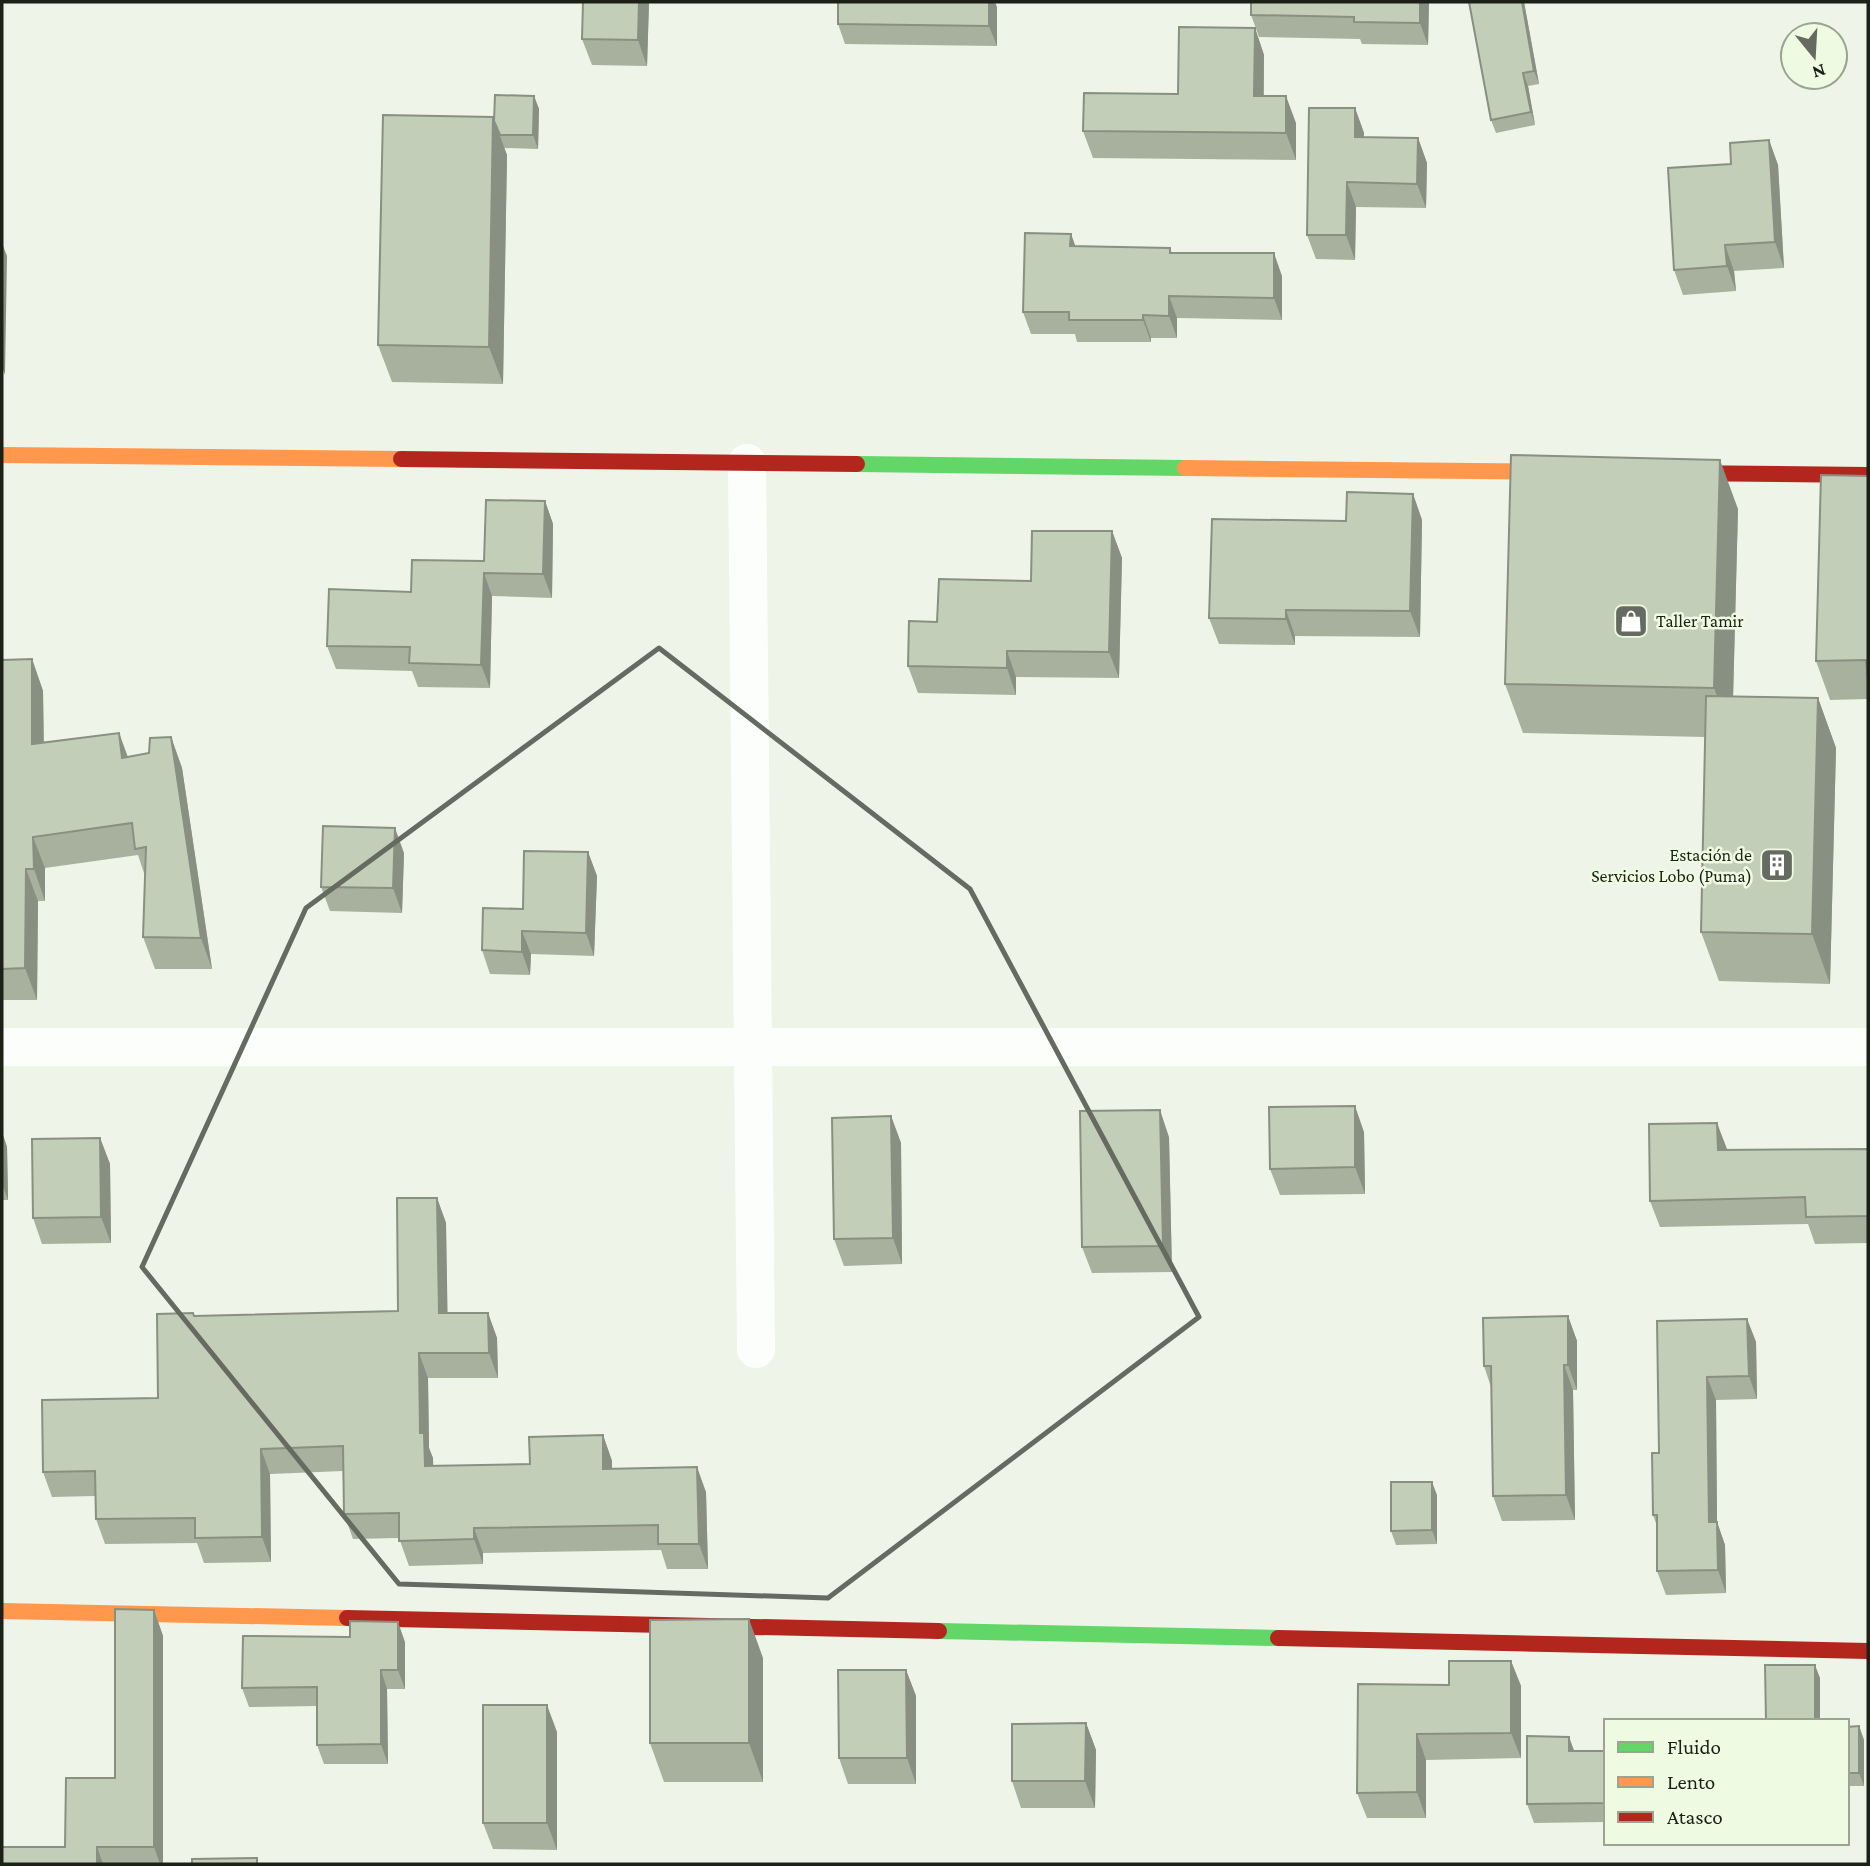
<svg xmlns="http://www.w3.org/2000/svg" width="1870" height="1866" font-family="'Crimson Pro',serif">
  <rect width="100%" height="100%" fill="#eef5e8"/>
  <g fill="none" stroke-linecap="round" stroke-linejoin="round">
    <g stroke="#fcfefc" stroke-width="38">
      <polyline points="747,463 756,1349"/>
      <polyline points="2,1047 1868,1047"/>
    </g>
    <g stroke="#63d668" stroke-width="16">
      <polyline points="857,464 1185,468"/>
      <polyline points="939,1631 1278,1638"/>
    </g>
    <g stroke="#ff974d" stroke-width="16">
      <polyline points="2,455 401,459"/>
      <polyline points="1185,468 1562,472"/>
      <polyline points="2,1611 347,1618"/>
    </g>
    <g stroke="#b3261e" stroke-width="16">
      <polyline points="401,459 857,464"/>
      <polyline points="1674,473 1868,475"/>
      <polyline points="347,1618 939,1631"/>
      <polyline points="1278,1638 1868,1651"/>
    </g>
  </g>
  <g fill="#a8b19e">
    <polygon points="649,2 647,66 592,65 582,39"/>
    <polygon points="1429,2 1428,45 1362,44 1360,39 1259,37 1251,15"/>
    <polygon points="1469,2 1524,2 1539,84 1528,86 1535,125 1496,133 1491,120"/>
    <polygon points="997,7 997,46 845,44 838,24"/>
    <polygon points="1255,28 1264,55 1264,96 1296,123 1296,160 1093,158 1083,131 1178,94"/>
    <polygon points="534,96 539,109 538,149 504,148 507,155 503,384 392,382 378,345 494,121"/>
    <polygon points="1355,108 1364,133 1364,137 1418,138 1427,163 1426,208 1356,207 1355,260 1316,259 1307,235"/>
    <polygon points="1769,140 1778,165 1784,268 1734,271 1736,291 1683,295 1674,270 1731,164"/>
    <polygon points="1071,234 1075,246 1170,248 1172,253 1282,276 1282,320 1177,318 1177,338 1151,338 1151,342 1077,342 1075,334 1031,334 1023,312"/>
    <polygon points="1868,476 1868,699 1830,700 1816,661"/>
    <polygon points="1413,494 1422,520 1420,637 1295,636 1295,645 1219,644 1209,618 1346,521"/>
    <polygon points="545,501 553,524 552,598 492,596 490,688 418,687 412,671 336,669 327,646 411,592 484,561"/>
    <polygon points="1738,509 1733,697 1818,698 1836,748 1830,984 1719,981 1701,932 1705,737 1523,733 1505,684"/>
    <polygon points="1112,531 1122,558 1119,678 1016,677 1016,695 918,693 908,666 937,622 1031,581"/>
    <polygon points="32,659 43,691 44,742 119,733 128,757 149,753 171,737 182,768 212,969 155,969 143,937 145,876 138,855 45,868 45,901 38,901 37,1000 2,1000 2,660"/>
    <polygon points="588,852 597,876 594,956 531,954 530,975 490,974 482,950 523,909"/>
    <polygon points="404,853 402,913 330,911 321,887"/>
    <polygon points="891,1116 901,1143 902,1264 844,1266 834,1239"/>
    <polygon points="2,1132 7,1147 8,1200 2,1200"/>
    <polygon points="1364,1132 1365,1194 1280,1195 1270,1169"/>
    <polygon points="1169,1137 1172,1272 1092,1273 1082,1247"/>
    <polygon points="100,1138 110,1164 111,1243 42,1244 33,1218"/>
    <polygon points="1868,1149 1868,1243 1815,1244 1808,1224 1660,1227 1650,1201 1727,1150"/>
    <polygon points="437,1198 446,1223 447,1313 488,1313 497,1338 498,1378 428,1378 429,1448 433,1458 433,1466 530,1464 603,1435 612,1461 612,1468 706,1492 708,1569 667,1569 661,1550 483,1553 483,1564 409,1566 399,1538 353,1539 344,1514 343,1471 270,1474 271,1562 204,1563 197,1543 105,1544 96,1519 95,1496 52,1497 43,1472 158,1398 194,1316 398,1311"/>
    <polygon points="1568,1316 1577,1341 1577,1390 1573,1390 1575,1520 1502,1521 1493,1496 1491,1387 1484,1366"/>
    <polygon points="1747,1319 1756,1342 1757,1399 1716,1400 1717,1522 1725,1545 1726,1593 1666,1595 1657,1571 1657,1526 1653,1515 1659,1453 1657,1321"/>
    <polygon points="1437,1495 1437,1544 1396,1545 1391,1531"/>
    <polygon points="154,1610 163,1636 163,1864 2,1864 65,1847 115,1778"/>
    <polygon points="405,1642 405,1689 387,1689 388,1764 324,1764 317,1745 317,1706 249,1707 242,1688"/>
    <polygon points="763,1658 763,1782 664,1782 650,1743"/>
    <polygon points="1511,1661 1521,1686 1521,1758 1426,1760 1426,1818 1367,1818 1357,1793 1449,1685"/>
    <polygon points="906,1670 916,1696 916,1784 848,1784 839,1758"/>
    <polygon points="1086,1723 1096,1750 1095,1808 1021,1808 1012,1781"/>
    <polygon points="1859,1726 1864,1740 1864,1786 1847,1786 1847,1727"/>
    <polygon points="557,1732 557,1850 493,1849 483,1823"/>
    <polygon points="1569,1737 1574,1751 1606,1751 1606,1822 1534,1823 1527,1804"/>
  </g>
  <g fill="#889081">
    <polygon points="639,2 649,2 647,66 638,40"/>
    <polygon points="989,2 995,2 997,7 997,46 989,26"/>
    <polygon points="1420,2 1429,2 1428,45 1420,23"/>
    <polygon points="1522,2 1524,2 1539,84 1534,71"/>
    <polygon points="1255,28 1264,55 1263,122 1254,96"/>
    <polygon points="1523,73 1528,86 1535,125 1531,112"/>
    <polygon points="534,96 539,109 538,149 533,135"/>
    <polygon points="1286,96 1296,123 1296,160 1286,133"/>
    <polygon points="1355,108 1364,133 1364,162 1355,137"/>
    <polygon points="493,117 507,155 503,384 489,347"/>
    <polygon points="1418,138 1427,163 1426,208 1417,184"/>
    <polygon points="1769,140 1778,165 1784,268 1775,242"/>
    <polygon points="1347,182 1356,207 1355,260 1346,235"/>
    <polygon points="1071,234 1079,256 1070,246"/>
    <polygon points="2,243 7,256 5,375 2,367"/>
    <polygon points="1725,245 1734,271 1736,291 1727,266"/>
    <polygon points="1274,253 1282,276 1282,320 1274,298"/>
    <polygon points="1169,296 1177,318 1177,338 1169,316"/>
    <polygon points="1143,315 1151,338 1151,342 1143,320"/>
    <polygon points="1720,460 1738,509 1732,738 1714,688"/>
    <polygon points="1413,494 1422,520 1420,637 1410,611"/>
    <polygon points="545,501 553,524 552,598 543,574"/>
    <polygon points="1112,531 1122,558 1119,678 1109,652"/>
    <polygon points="484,573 492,596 490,688 481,665"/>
    <polygon points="1286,610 1295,636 1295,645 1286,619"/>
    <polygon points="1007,651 1016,677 1016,695 1007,668"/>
    <polygon points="32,659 43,691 44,775 32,744"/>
    <polygon points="1818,698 1836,748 1830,984 1812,934"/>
    <polygon points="119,733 130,764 122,758"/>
    <polygon points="171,737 182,768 212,969 201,938"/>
    <polygon points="395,828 404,853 402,913 393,888"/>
    <polygon points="33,837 45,868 45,901 34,869"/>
    <polygon points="588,852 597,876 594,956 586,933"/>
    <polygon points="26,869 38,901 37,1000 25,968"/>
    <polygon points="522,931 531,954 530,975 522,952"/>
    <polygon points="1355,1106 1364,1132 1365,1194 1355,1167"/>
    <polygon points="1160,1110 1169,1137 1172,1272 1163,1246"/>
    <polygon points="891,1116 901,1143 902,1264 893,1238"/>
    <polygon points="1717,1123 1727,1149 1728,1176 1718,1150"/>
    <polygon points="2,1132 7,1147 8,1200 2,1184"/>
    <polygon points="100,1138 110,1164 111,1243 101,1217"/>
    <polygon points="437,1198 446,1223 448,1338 439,1313"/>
    <polygon points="488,1313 497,1338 498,1378 489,1353"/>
    <polygon points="1568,1316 1577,1341 1577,1390 1568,1365"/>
    <polygon points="1747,1319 1756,1342 1757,1399 1749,1376"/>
    <polygon points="419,1353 428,1378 429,1448 433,1458 434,1491 425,1466 420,1433"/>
    <polygon points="1564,1365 1573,1390 1575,1520 1566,1495"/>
    <polygon points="1707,1377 1716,1400 1717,1522 1725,1545 1726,1593 1718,1570 1709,1522"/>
    <polygon points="603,1435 612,1461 612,1494 603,1469"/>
    <polygon points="261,1449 270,1474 271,1562 262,1537"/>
    <polygon points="697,1467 706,1492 708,1569 699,1544"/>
    <polygon points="1432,1482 1437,1495 1437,1544 1432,1530"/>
    <polygon points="474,1528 483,1553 483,1564 474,1539"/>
    <polygon points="154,1610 163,1636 163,1864 160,1864 154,1847"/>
    <polygon points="749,1619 763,1658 763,1782 749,1743"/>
    <polygon points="398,1622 405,1642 405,1689 398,1670"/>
    <polygon points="1511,1661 1521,1686 1521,1758 1511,1733"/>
    <polygon points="1815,1665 1820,1678 1820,1721 1815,1721"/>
    <polygon points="381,1670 387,1689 388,1764 381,1744"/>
    <polygon points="906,1670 916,1696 916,1784 907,1758"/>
    <polygon points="547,1705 557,1732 557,1850 547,1823"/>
    <polygon points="1086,1723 1096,1750 1095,1808 1085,1781"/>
    <polygon points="1859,1726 1864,1740 1864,1786 1859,1773"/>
    <polygon points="1417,1734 1426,1760 1426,1818 1417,1792"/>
    <polygon points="1569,1737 1576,1756 1569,1751"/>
    <polygon points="97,1847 103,1864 97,1864"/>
  </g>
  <g fill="#c3ceb8" stroke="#889081" stroke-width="2">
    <polygon points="583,2 639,2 638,40 582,39"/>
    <polygon points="838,2 989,2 989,26 838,24"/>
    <polygon points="1251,2 1420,2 1420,23 1354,22 1354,17 1251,15"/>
    <polygon points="1469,2 1522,2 1534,71 1523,73 1531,112 1491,120"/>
    <polygon points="1179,27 1255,28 1254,96 1286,96 1286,133 1083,131 1084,93 1178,94"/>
    <polygon points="495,95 534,96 533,135 500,135 494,121"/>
    <polygon points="1309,108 1355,108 1355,137 1418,138 1417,184 1347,182 1346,235 1307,235"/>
    <polygon points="383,115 493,117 489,347 378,345"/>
    <polygon points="1769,140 1775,242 1725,245 1727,266 1674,270 1668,168 1731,164 1730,143"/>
    <polygon points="1025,233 1071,234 1070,246 1170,248 1170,253 1274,253 1274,298 1169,296 1169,316 1143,315 1143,320 1069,320 1069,312 1023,312"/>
    <polygon points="1511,455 1720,460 1714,688 1505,684"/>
    <polygon points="1821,475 1868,476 1868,682 1866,660 1816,661"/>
    <polygon points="1347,492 1413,494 1410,611 1286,610 1286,619 1209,618 1212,519 1346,521"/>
    <polygon points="486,500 545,501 543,574 484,573 481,665 409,663 410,647 327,646 329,589 411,592 412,560 484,561"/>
    <polygon points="1032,531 1112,531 1109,652 1007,651 1007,668 908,666 909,621 937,622 939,579 1031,581"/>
    <polygon points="32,659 32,744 119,733 122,758 149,753 150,738 171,737 201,938 143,937 146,847 135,849 132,823 33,837 34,869 26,869 25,968 2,969 2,660"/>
    <polygon points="1706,696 1818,698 1812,934 1701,932"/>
    <polygon points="323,826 395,828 393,888 321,887"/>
    <polygon points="524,851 588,852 586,933 522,931 522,952 482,950 483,908 523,909"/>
    <polygon points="1355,1106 1355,1167 1270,1169 1269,1107"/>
    <polygon points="1160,1110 1163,1246 1082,1247 1080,1111"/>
    <polygon points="891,1116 893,1238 834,1239 832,1118"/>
    <polygon points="1717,1123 1718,1150 1868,1149 1868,1216 1806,1217 1805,1197 1650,1201 1649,1124"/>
    <polygon points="100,1138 101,1217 33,1218 32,1139"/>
    <polygon points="397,1198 437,1198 439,1313 488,1313 489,1353 419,1353 420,1433 424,1433 425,1466 530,1464 529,1437 603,1435 603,1469 697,1467 699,1544 658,1544 658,1525 474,1528 474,1539 399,1541 399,1513 344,1514 343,1446 261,1449 262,1537 195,1538 195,1518 96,1519 95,1471 43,1472 42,1400 158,1398 157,1314 193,1313 194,1316 398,1311"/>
    <polygon points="1568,1316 1568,1365 1564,1365 1566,1495 1493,1496 1491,1366 1484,1366 1483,1318"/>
    <polygon points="1747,1319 1749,1376 1707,1377 1709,1522 1717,1522 1718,1570 1657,1571 1657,1515 1653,1515 1652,1453 1659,1453 1657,1321"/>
    <polygon points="1391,1482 1432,1482 1432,1530 1391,1531"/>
    <polygon points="115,1609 154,1610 154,1847 97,1847 97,1864 2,1864 2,1847 65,1847 66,1778 115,1778"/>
    <polygon points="749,1619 749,1743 650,1743 650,1620"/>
    <polygon points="350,1621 398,1622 398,1670 381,1670 381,1744 317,1745 317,1687 242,1688 243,1636 350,1637"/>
    <polygon points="1449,1661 1511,1661 1511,1733 1417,1734 1417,1792 1357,1793 1358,1684 1449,1685"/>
    <polygon points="1765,1665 1815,1665 1815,1721 1766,1721"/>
    <polygon points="838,1670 906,1670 907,1758 839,1758"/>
    <rect x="483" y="1705" width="64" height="118"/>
    <polygon points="1086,1723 1085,1781 1012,1781 1012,1724"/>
    <polygon points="1859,1726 1859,1773 1847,1773 1847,1727"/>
    <polygon points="1527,1736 1569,1737 1569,1751 1606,1751 1606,1803 1527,1804"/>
    <polygon points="257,1858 257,1864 192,1864 192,1859"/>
  </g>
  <path fill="none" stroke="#666b61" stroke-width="5" stroke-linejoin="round" d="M659,648l311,241 229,428 -371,281 -429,-14 -257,-317 164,-359z"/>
  <defs>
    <g id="shop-square" transform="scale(1.75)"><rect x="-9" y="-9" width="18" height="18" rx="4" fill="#666b61" stroke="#eefbe2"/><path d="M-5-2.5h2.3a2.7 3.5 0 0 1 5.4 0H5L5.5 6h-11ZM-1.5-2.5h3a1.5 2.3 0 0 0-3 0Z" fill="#fff"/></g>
    <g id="building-square" transform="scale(1.75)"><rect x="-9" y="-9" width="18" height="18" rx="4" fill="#666b61" stroke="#eefbe2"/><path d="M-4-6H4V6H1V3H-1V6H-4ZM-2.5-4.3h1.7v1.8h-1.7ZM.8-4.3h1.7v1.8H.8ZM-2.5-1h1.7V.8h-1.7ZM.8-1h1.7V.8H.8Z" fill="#fff"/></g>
  </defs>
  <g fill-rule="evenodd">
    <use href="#shop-square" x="1631" y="621"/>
    <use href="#building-square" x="1777" y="865"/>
  </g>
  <g text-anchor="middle" stroke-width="5" stroke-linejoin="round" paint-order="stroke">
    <g font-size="18" fill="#1c2118" stroke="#eefbe2" text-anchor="start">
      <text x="1656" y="627">Taller Tamir</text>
      <text x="1752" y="861" text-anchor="end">Estación de<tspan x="1752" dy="21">Servicios Lobo (Puma)</tspan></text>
    </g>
  </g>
  <rect width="1870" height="1866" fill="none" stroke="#1c2118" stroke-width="7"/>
  <rect x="1604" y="1719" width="245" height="126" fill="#eefbe2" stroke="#9aa491" stroke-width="2"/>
  <rect x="1618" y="1742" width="35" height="10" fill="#63d668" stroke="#9aa491" stroke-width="2"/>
  <text x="1667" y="1754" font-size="21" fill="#1c2118">Fluido</text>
  <rect x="1618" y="1777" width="35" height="10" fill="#ff974d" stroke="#9aa491" stroke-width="2"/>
  <text x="1667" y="1789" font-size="21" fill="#1c2118">Lento</text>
  <rect x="1618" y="1812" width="35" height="10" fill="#b3261e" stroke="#9aa491" stroke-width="2"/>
  <text x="1667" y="1824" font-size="21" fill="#1c2118">Atasco</text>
  <g transform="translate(1814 56) rotate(162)"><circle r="33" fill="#eefbe2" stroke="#9aa491" stroke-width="2"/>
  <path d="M0-5L12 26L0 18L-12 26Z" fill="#666b61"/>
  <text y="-10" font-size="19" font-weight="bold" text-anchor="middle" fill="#1c2118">N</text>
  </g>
</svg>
